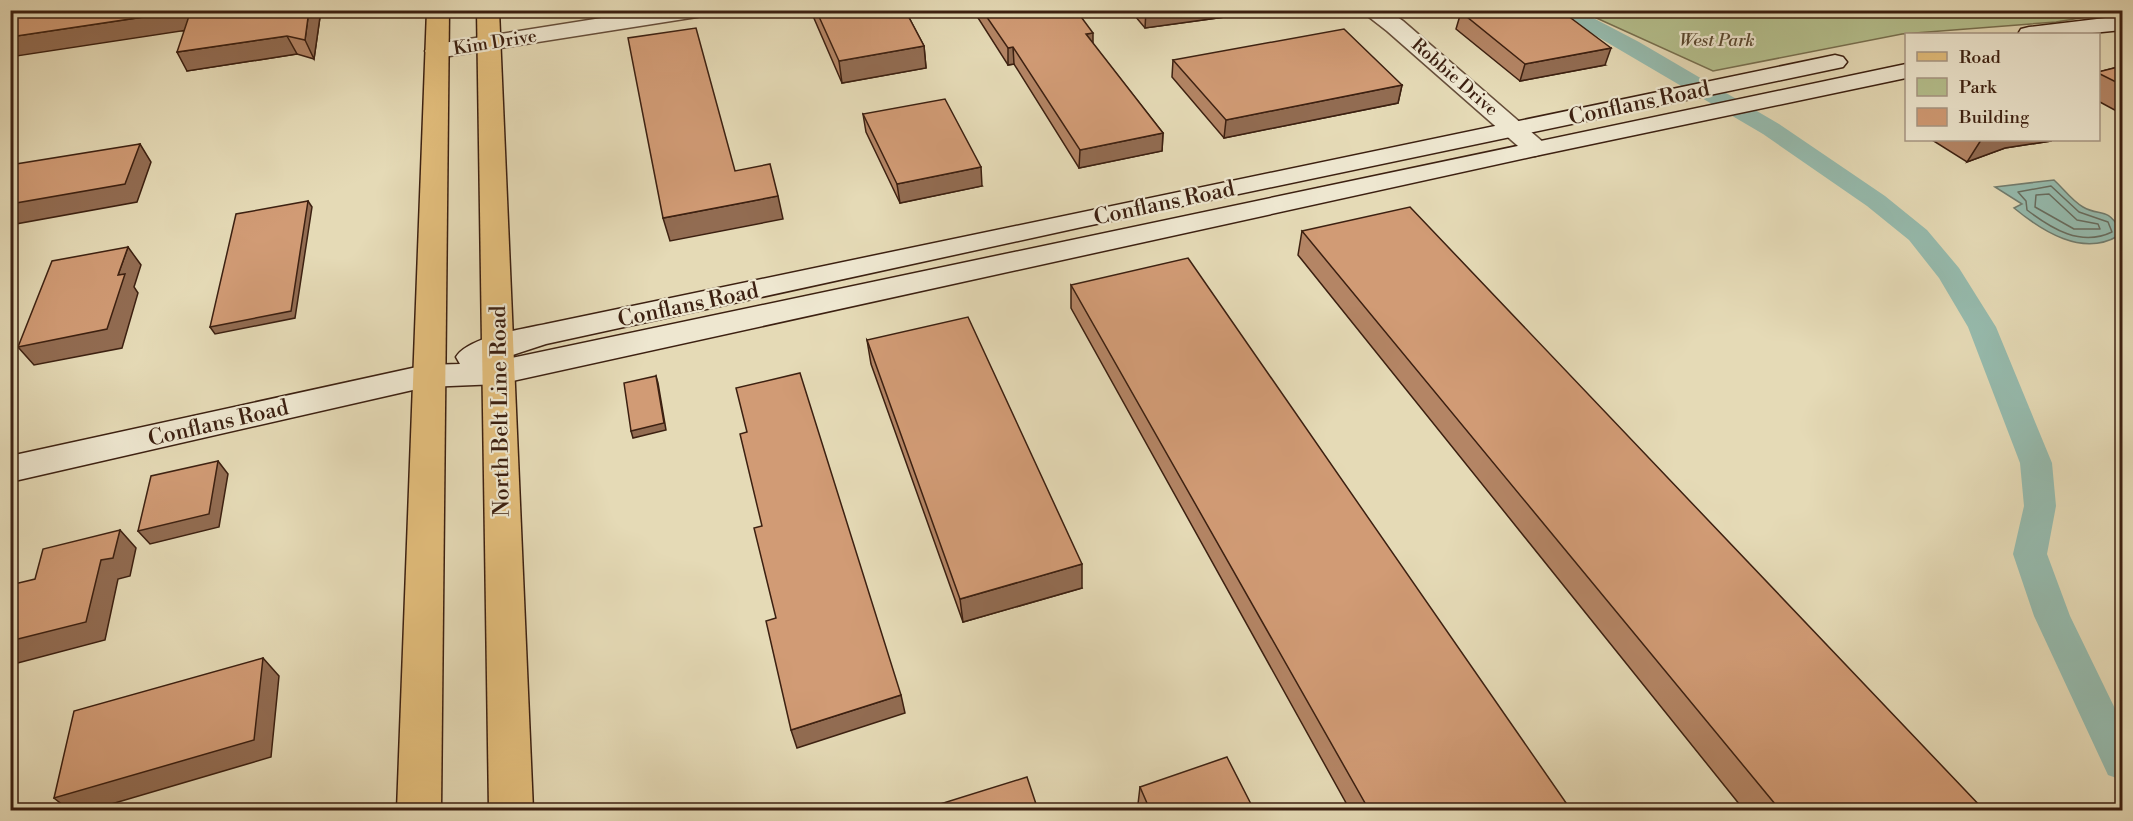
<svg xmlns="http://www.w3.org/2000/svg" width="2133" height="821" font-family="'Libre Bodoni',serif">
  <rect width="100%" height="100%" fill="#e5dab6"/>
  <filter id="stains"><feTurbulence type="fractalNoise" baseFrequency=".00333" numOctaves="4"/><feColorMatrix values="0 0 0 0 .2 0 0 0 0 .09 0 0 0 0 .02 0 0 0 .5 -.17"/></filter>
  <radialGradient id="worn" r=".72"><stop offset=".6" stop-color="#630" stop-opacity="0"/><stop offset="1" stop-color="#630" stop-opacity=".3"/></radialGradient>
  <polygon fill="#b5c08e" stroke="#787050" stroke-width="1.5" points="1581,11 2122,10 2122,11 2056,22 1902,34 1713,71"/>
  <path fill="#96bbae" stroke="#727d6f" stroke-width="1.5" d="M2054,180c9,8 18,21 29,27 17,10 23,-1 37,22l-2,7c-36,21 -76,-5 -104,-28l8,-4 -27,-17z"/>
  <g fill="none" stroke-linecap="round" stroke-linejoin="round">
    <g stroke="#696e60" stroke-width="1.5">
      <path d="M2051,186l28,26 29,10 4,10c-31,15 -60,-3 -85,-22l-1,-9 -8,-9z"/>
      <polygon points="2049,194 2077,220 2098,224 2100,229 2074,229 2035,207 2036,195"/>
    </g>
    <polygon fill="#96bbae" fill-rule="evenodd" points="1552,10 1578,10 1639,42 1779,124 1885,196 1927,230 1959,268 1996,327 2052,463 2056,506 2047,554 2070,616 2122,723 2122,780 2108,775 2034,616 2013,554 2024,506 2020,463 1968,327 1939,278 1909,240 1867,206 1763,134"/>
    <g stroke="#664e3a" stroke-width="3">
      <g id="street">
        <polygon points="652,10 708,10 705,15 697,17 437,58 429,56 425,51 429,46 437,44"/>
        <polygon points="1360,10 1387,10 1403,21 1544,143 1548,148 1544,153 1535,156 1526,153 1387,31"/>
      </g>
    </g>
    <g stroke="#3c2011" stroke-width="3">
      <g id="secondary">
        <polygon points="2122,16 2122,30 2082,34 2018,34 2021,29 2029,27"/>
        <path d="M1835,55l8,2 4,5 -4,5 -761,160 -536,117 -58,19 1418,-299v14l-371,78 -1036,228 -73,3 -416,95v-26l416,-91 34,-1 -4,-7c12,-20 67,-28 90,-33z"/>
      </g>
    </g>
    <g stroke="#3c2011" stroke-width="3">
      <g id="primary">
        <polygon points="427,10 449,10 441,810 397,810"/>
        <polygon points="477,10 499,10 533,810 489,810"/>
      </g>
    </g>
    <use href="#street" fill="#eee7d0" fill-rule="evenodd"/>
    <use href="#secondary" fill="#eee7d0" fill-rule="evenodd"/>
    <use href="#primary" fill="#e2bd7b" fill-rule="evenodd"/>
  </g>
  <g fill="#b48565" stroke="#3c2011" stroke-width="1.5">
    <polygon points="10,10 321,10 314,59 297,54 187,71 184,31"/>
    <polygon points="812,10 905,10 924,46 926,68 842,83 813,16"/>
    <polygon points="973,10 1076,10 1093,44 1163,133 1162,151 1079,168 1014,64 1008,65"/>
    <polygon points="1130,10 1261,10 1261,12 1145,28"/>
    <polygon points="1461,12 1605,65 1520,81 1456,29"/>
    <polygon points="1173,60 1402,85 1398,103 1224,138 1172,77"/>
    <polygon points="2122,66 2122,114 2098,101 2098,72"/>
    <polygon points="863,114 982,186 900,203 866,132"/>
    <polygon points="1932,140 2052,140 2051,141 2005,148 1967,162"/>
    <polygon points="1302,231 1984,810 1744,810 1298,255"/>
    <polygon points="1071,285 1571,810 1350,810 1071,308"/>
    <polygon points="867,340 1082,588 963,622 871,364"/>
    <polygon points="1140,787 1254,810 1141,810 1138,804"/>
  </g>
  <g fill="#926c52" stroke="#3c2011" stroke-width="1.5">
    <polygon points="191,10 201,28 10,57 10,37"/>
    <polygon points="309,10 321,10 314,59 305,40"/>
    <polygon points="1153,10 1261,10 1261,12 1145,28 1146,11"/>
    <polygon points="1093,33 1093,50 1086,34"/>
    <polygon points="287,36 297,54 187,71 177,52"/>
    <polygon points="924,46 926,68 842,83 839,61"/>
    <polygon points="1013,47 1014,64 1008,65 1008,48"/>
    <polygon points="1611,48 1605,65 1520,81 1525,64"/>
    <polygon points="1402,85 1398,103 1224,138 1226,120"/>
    <polygon points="1163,133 1162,151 1079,168 1080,150"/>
    <polygon points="1981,140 2052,140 2051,141 2005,148 1967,162"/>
    <polygon points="140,144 151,162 137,202 10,225 10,204"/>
    <polygon points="981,167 982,186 900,203 897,184"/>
    <polygon points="778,196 783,219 670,241 663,218"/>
    <polygon points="308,201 312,207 295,318 215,334 210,327"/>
    <polygon points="128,247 141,265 134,287 138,293 122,348 34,365 18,347 118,275"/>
    <polygon points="656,376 658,383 666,430 633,438 631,431"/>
    <polygon points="218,461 228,474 219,527 150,544 138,531"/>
    <polygon points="120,530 136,548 130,576 118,579 105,640 10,665 10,641 101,560"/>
    <polygon points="1082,564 1082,588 963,622 960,599"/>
    <polygon points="263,658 279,676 271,757 91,810 69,810 54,798"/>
    <polygon points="901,695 905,713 797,748 791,730"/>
  </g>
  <g fill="#d19b75" stroke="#3c2011" stroke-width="1.5">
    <polygon points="10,10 190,10 10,37"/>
    <polygon points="191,10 309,10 305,40 287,36 177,52"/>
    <polygon points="816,10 905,10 924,46 839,61"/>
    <polygon points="982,10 1076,10 1093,33 1086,34 1163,133 1080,150 1013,47 1008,48"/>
    <polygon points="1469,10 1560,10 1611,48 1525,64 1461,12"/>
    <polygon points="696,28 735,171 770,164 778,196 663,218 628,38"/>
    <polygon points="1344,29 1402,85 1226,120 1173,60"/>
    <polygon points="2122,66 2122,85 2098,73 2098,72"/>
    <polygon points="945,99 981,167 897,184 863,114"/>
    <polygon points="140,144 125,184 10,204 10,176 16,164"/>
    <polygon points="308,201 291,311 210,327 236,214"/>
    <polygon points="1410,207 1984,810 1780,810 1302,231"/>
    <polygon points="128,247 118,275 125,274 107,329 18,347 52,261"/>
    <polygon points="1188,258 1571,810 1369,810 1071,285"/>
    <polygon points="968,317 1082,564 960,599 867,340"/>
    <polygon points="800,373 901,695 791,730 766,621 776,618 754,528 762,526 740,434 747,432 736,388"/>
    <polygon points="656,376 664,423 631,431 624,383"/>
    <polygon points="218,461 209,514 138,531 151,476"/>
    <polygon points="120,530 113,558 101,560 86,622 10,641 10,585 35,579 43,549"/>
    <polygon points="263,658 254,740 54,798 74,711"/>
    <polygon points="1227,757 1254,810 1150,810 1140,787"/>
    <polygon points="1027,777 1038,810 921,810"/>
  </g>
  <g text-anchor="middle" stroke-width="4.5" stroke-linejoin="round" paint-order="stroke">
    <g font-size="18" font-style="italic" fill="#5a4830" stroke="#eee7d0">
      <text x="1717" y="46">West Park</text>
    </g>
    <g font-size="18" fill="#3c2011" stroke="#eee7d0">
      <text transform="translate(495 42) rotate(-9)" y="6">Kim Drive</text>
      <text transform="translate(1455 77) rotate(41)" y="6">Robbie Drive</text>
    </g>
    <g font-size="22" fill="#3c2011" stroke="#eee7d0">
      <text transform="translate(1639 102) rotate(-12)" y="8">Conflans Road</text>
      <text transform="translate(1164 202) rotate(-12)" y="8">Conflans Road</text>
      <text transform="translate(688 304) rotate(-12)" y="8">Conflans Road</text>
      <text transform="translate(499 411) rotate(-91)" y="8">North Belt Line Road</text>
      <text transform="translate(218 422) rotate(-13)" y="8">Conflans Road</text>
    </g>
  </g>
  <rect width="2133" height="821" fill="none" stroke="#e5dab6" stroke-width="36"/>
  <rect x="12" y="12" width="2109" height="797" fill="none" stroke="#3c2011" stroke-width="3"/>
  <rect x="18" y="18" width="2097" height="785" fill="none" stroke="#3c2011" stroke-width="1.5"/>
  <rect x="1905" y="33" width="195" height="108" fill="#eee7d0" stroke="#a79784" stroke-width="1.5"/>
  <rect x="1917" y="52" width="30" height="9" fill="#e2bd7b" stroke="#a79784" stroke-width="1.5"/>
  <text x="1959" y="63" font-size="18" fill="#3c2011">Road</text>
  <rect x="1917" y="78" width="30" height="18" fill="#b5c08e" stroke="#a79784" stroke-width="1.5"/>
  <text x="1959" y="93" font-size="18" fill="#3c2011">Park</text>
  <rect x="1917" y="108" width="30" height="18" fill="#d19b75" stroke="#a79784" stroke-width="1.5"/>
  <text x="1959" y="123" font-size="18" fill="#3c2011">Building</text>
  <rect width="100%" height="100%" filter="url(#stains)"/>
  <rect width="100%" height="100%" fill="url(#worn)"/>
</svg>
